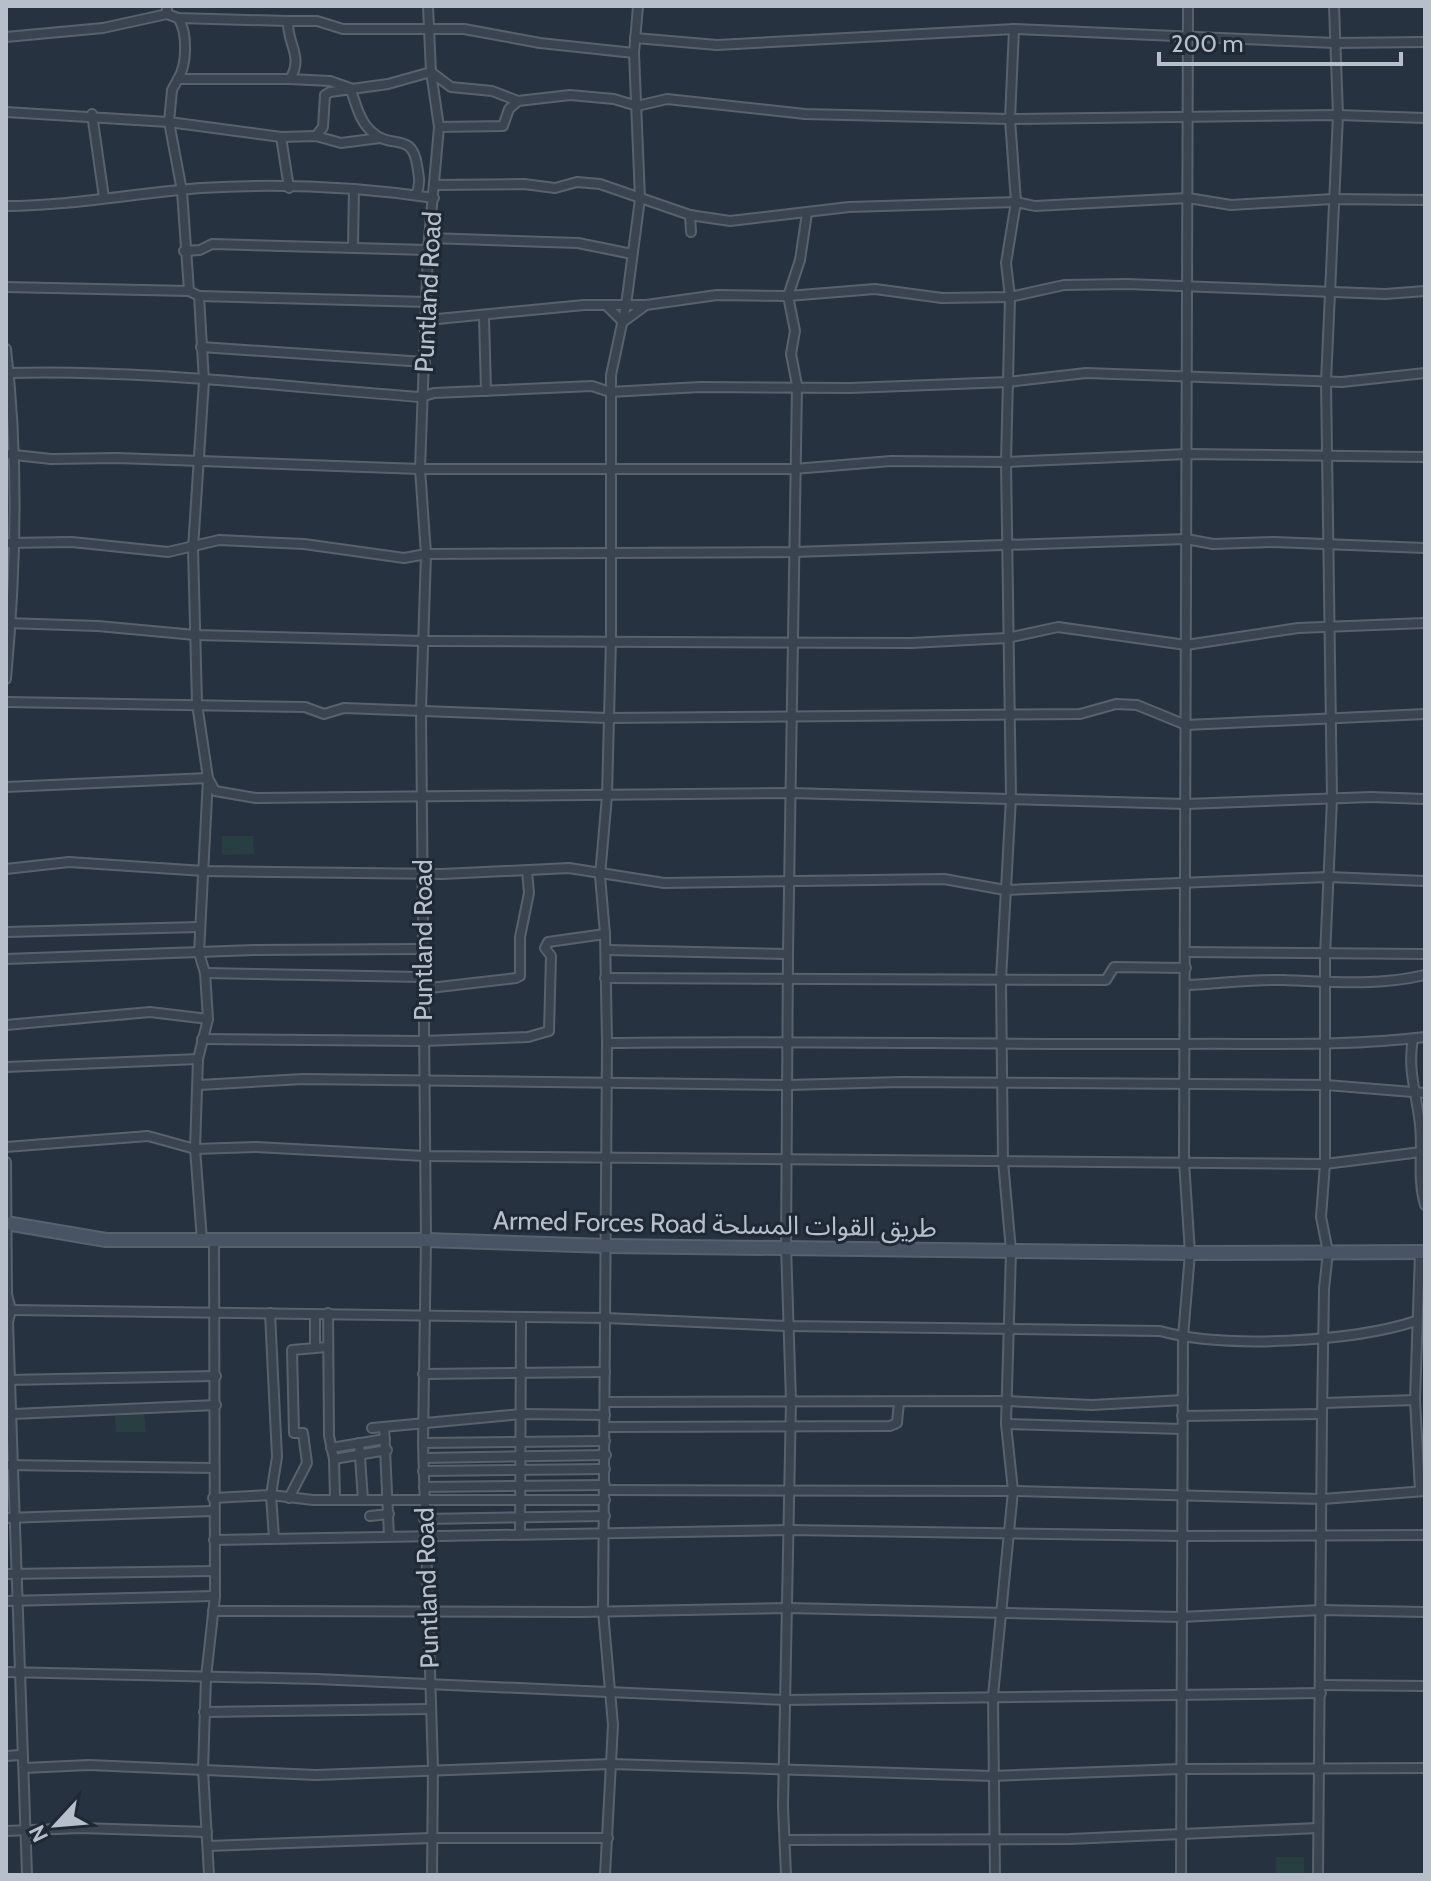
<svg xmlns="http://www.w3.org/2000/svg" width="1431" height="1881" font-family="Cabin,'Noto Sans Arabic',sans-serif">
  <rect width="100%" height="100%" fill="#263240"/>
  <g fill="#283f41">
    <polygon points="222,836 253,836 254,854 222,855"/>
    <polygon points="144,1414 146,1432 116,1432 115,1416"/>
    <rect x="1276" y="1857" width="28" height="18"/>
  </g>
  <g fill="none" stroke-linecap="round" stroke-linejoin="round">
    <g stroke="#58626d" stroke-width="12">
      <g id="street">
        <path d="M167,6v8l11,4 110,3c-1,24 16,35 2,58l40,2 20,7c6,15 9,33 22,44 19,18 40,-1 45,33 2,12 4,19 -1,30"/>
        <polyline points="428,6 431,72 439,127 428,250 420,469 426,554 421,710 426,1240 423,1443 433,1768 432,1875"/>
        <polyline points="288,21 317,21 343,29 464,29 540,43 634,53"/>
        <polyline points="6,37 103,28 167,14"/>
        <polyline points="635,38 717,45 1014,29 1335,43 1425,42"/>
        <path d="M178,79c9,-14 10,-47 0,-61"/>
        <polyline points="290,79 178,79 172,90 169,122 281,137 316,136 341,143 380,138"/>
        <polyline points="6,112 169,122 182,191 189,291 199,296 204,381 193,548 197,704 208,778 199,953 205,973 208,1019 198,1059 195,1149 202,1240"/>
        <polyline points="92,114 104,198"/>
        <polyline points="439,127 503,126 509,109 518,101 570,95 614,99 637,106 667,99 805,114 1010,119 1338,115 1425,118"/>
        <polyline points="316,136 323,127 325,95 330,92 388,84 431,72 451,87 492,91 518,101"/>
        <polyline points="281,137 289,188"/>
        <polyline points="434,185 524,184 555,188 577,182 600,184 690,215 691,232"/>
        <path d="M6,206c65,0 130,-13 195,-18 77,-5 157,-1 233,10"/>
        <polyline points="690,215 730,221 849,207 1016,202 1035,206 1188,198 1231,205 1333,199 1425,200"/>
        <polyline points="429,238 578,243 632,254"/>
        <polyline points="353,246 354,189"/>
        <polyline points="184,251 200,250 212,244 428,250"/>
        <polyline points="6,287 189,291"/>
        <polyline points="199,296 428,302"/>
        <polyline points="607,306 623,322 646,305"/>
        <polyline points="484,317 486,391"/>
        <polyline points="427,320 584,305 646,305 717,295 788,296 875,289 942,298 1010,297 1064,285 1127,284 1385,294 1425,291"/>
        <polyline points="201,347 425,362"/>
        <path d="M6,349c13,109 10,221 0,330"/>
        <path d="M6,373c139,-4 277,14 415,24l13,-4 158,-7 18,6 90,-5 150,1 158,-6 78,-9 256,9 83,-9"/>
        <polyline points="6,454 51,459 117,458 420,469 794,469 891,461 1006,462 1187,454 1425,457"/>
        <polyline points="6,543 72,542 168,552 219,540 304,544 404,558 426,554 794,552 1186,539 1213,544 1274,542 1425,548"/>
        <polyline points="6,623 98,626 195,635 425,641 911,643 1007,638 1058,627 1186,645 1298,628 1425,623"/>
        <polyline points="6,702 305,707 324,714 344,708 607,718 1080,714 1116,704 1137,705 1186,725 1425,714"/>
        <polyline points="6,787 208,778 215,791 256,798 790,793 1186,804 1371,797 1425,799"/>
        <polyline points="6,869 69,862 204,871 442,874 569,868 664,883 944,879 1005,890 1329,877 1425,881"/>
        <polyline points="6,932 199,927"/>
        <polyline points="606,950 788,954"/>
        <polyline points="1186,952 1425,954"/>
        <polyline points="6,959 254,950 422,949"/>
        <polyline points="205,973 423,977 430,988 516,978 520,976 520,937 529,893 527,871"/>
        <polyline points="605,978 1106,980 1114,967 1186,968"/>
        <path d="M1186,985c32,-1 66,-6 98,-5 48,2 94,6 141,-5"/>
        <polyline points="6,1025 150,1012 208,1019"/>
        <polyline points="202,1039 423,1041 528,1037 549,1031 551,956 545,948 548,942 605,934"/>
        <path d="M1413,1039c-6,31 4,56 7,86 3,28 -3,53 5,80"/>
        <path d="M607,1043c190,-3 380,2 570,1 83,-1 165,3 248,-7"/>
        <polyline points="6,1067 198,1059"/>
        <polyline points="199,1085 303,1079 787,1085 901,1082 1326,1085 1425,1093"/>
        <polyline points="6,1147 148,1136 195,1149 256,1147 424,1156 1325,1164 1421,1152"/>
        <polyline points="6,1162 7,1294 11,1310 8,1322 27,1875"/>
        <path d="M11,1310l595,8 181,8 373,5c65,18 191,11 256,-10"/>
        <polyline points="270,1313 277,1457 271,1495 274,1538"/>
        <polyline points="328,1313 329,1436 334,1459 335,1499"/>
        <polyline points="315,1315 315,1347"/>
        <polyline points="423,1374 605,1372"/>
        <polyline points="6,1380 216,1376"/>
        <polyline points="607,1402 1007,1401 1092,1405 1183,1400"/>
        <polyline points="1323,1403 1415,1400"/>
        <polyline points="13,1414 216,1405"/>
        <polyline points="1182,1416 1322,1414"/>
        <polyline points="1006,1424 1182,1429"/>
        <polyline points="384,1427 389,1536"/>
        <polyline points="605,1427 890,1426 897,1423 899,1402"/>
        <polyline points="372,1428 522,1414 605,1415"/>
        <polyline points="359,1443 363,1500"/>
        <polyline points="423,1443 605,1441"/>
        <polyline points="331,1448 385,1439"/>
        <polyline points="424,1458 606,1455"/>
        <polyline points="334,1459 387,1450"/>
        <polyline points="6,1465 212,1468"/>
        <polyline points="423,1471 605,1469"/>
        <polyline points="424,1487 605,1485"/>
        <polyline points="605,1490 1013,1491 1323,1499 1425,1491"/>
        <polyline points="1420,1491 1415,1400 1420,1252"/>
        <polyline points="213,1498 271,1495 313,1500 605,1500"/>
        <polyline points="289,1498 307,1463 303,1433 294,1433 292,1350 327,1347"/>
        <polyline points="370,1516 389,1514"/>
        <polyline points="6,1518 212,1511"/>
        <polyline points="424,1519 605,1516"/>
        <polyline points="520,1534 521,1317"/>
        <polyline points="214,1540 789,1530 1182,1536 1425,1535"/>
        <polyline points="6,1574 215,1571"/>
        <polyline points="6,1601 215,1596"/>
        <polyline points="213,1611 580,1612 788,1608 1181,1617 1321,1610 1425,1612"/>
        <polyline points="6,1672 317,1679 786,1700 1321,1693"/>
        <polyline points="1321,1685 1425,1686"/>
        <polyline points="204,1712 431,1709"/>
        <polyline points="6,1756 21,1755"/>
        <polyline points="24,1768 89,1765 316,1775 611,1764 992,1776 1181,1769 1425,1768"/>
        <polyline points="6,1831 81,1828 207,1832"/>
        <polyline points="786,1840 1070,1839 1318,1828"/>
        <polyline points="208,1846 431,1838 608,1838"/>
        <polyline points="209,1875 203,1770 206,1677 215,1596 214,1240"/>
        <polyline points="605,1875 613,1725 603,1611 607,1043 605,934 600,876 607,796 611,639 611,375 626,305 640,199 634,53 638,6"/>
        <polyline points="786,1875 783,1806 791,1401 786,1246 788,954 797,385 791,354 795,331 788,296 800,260 807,213"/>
        <polyline points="995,1875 993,1696 1013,1491 1006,1424 1011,1251 1003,1161 1001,979 1011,798 1006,462 1010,297 1006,263 1016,202 1010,119 1014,29"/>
        <polyline points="1181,1875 1183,1337 1190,1253 1184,1162 1188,6"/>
        <polyline points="1318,1875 1322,1414 1324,1289 1328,1252 1321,1217 1325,1164 1325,956 1332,799 1326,382 1338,115 1334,6"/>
      </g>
    </g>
    <g stroke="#58626d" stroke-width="16">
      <polyline id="secondary" points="6,1223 106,1240 426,1240 608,1246 1190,1253 1425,1252"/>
    </g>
    <use href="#street" stroke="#3a4450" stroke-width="8"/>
    <use href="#secondary" stroke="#485363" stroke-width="12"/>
  </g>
  <g text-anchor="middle" stroke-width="6" stroke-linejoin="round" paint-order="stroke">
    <g font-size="26" fill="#b6bfca" stroke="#1f2935">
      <text transform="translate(428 292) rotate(-87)" y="9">Puntland Road</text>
      <text transform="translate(423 940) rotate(-90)" y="9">Puntland Road</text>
      <text transform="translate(715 1224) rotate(1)" y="9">Armed Forces Road طريق القوات المسلحة</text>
      <text transform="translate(427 1588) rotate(-92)" y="9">Puntland Road</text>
    </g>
  </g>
  <rect width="1431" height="1881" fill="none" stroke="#b6bfca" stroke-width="16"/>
  <g transform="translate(56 1825) rotate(244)" stroke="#1f2935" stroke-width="6" paint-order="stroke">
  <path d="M0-6L14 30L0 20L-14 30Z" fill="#b6bfca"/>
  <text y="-12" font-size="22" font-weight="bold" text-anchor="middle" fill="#b6bfca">N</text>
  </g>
  <path d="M1159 52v12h242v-12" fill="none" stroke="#b6bfca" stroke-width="4"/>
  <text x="1171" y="52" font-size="24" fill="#b6bfca" stroke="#1f2935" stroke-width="6" paint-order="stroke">200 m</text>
</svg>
